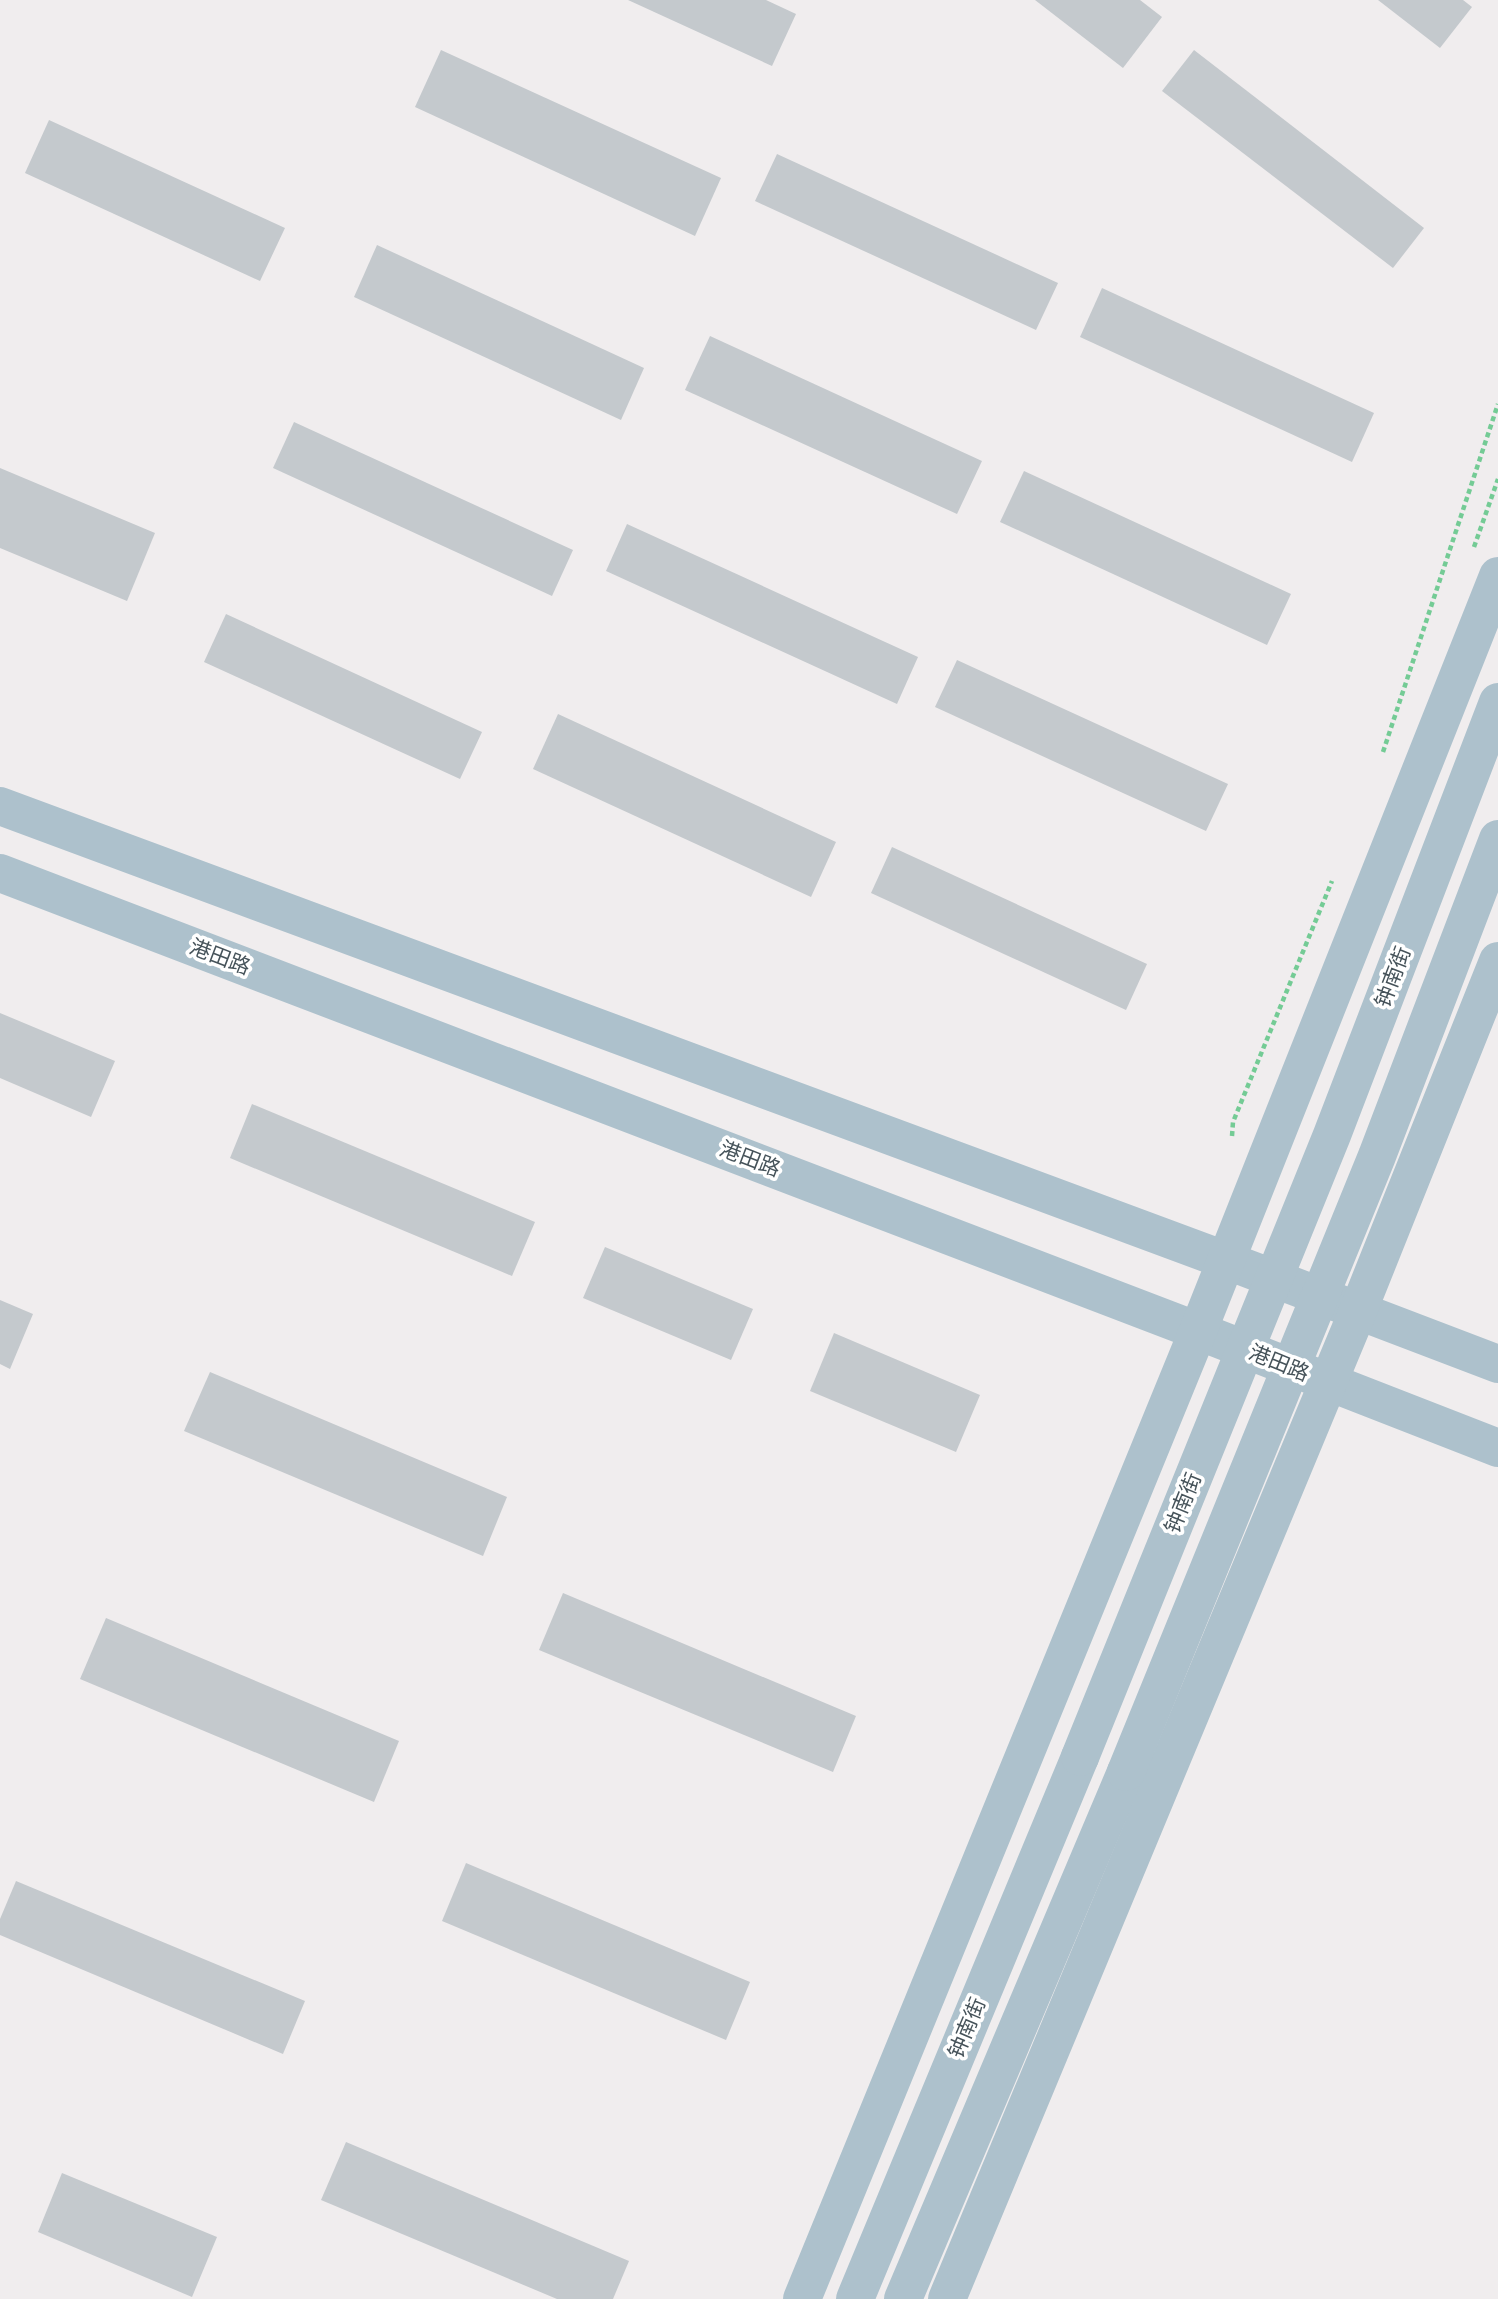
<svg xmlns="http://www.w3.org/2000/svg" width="1498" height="2299" font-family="'Archivo Narrow','Noto Sans SC',sans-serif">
  <rect width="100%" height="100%" fill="#f0edee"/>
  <g fill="#c4c9cd">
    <polygon points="628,0 766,0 796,14 772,66"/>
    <polygon points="1035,0 1140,0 1162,17 1123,68"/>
    <polygon points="1378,0 1463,0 1472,7 1440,48"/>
    <polygon points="441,50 721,178 695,236 415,107"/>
    <polygon points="1194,50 1424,228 1393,268 1162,91"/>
    <polygon points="49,120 285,228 260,281 25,173"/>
    <polygon points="777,154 1058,283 1036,330 755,201"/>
    <polygon points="377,245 644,368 621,420 354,297"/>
    <polygon points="1102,288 1374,413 1352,462 1080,337"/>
    <polygon points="710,336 982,461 957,514 685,390"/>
    <polygon points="294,422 573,550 552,596 273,468"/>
    <polygon points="0,468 155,533 127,601 0,548"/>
    <polygon points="1024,471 1291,594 1267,645 1000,522"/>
    <polygon points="627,524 918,657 897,704 606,571"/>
    <polygon points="226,614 482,732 460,779 204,662"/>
    <polygon points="957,660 1228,784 1206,831 935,707"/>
    <polygon points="558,714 836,842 811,897 533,769"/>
    <polygon points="892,847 1147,964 1126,1010 871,893"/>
    <polygon points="0,1013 115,1061 91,1117 0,1078"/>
    <polygon points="252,1104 535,1222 512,1276 230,1158"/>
    <polygon points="605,1247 753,1309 731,1360 583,1298"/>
    <polygon points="0,1300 33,1314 10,1369 0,1364"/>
    <polygon points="834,1333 980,1395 956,1452 810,1391"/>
    <polygon points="210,1372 507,1497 483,1556 184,1431"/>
    <polygon points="563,1593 856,1716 833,1772 539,1650"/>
    <polygon points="106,1618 399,1741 374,1802 80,1679"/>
    <polygon points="466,1863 750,1982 726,2040 442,1921"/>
    <polygon points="16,1881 305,2001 283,2054 0,1935 0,1919"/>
    <polygon points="346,2142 629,2261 613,2299 557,2299 321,2200"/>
    <polygon points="62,2173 217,2237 192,2297 38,2232"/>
  </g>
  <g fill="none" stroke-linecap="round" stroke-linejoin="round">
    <g stroke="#74cb95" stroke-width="4.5" stroke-dasharray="5 3.5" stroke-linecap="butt">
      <polyline points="1474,547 1498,479"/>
      <polyline points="1383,752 1498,404"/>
      <polyline points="1232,1136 1233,1122 1332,881"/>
    </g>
    <g stroke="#adc1cc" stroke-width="38">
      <polyline points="0,806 1225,1260 1498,1364"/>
      <polyline points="0,873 1198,1331 1498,1448"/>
      <polyline points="802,2299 1198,1331 1498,576"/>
      <polyline points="855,2299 1080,1757"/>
      <polyline points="903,2299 1126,1772"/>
      <polyline points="947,2299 1358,1311 1498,961"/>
    </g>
    <g stroke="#adc1cc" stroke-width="38">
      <polyline points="1080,1757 1332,1135 1498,702"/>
      <polyline points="1126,1772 1377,1156 1498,839"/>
    </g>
  </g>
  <g text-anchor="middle" stroke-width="7" stroke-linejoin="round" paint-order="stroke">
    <g font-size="21" fill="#46535a" stroke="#fff">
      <text transform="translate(220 957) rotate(21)" y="7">港田路</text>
      <text transform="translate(1393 977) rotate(-69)" y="7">钟南街</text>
      <text transform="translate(750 1159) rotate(21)" y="7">港田路</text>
      <text transform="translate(1279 1363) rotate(22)" y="7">港田路</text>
      <text transform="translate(1183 1503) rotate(-68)" y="7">钟南街</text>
      <text transform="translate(967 2028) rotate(-67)" y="7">钟南街</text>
    </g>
  </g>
</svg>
